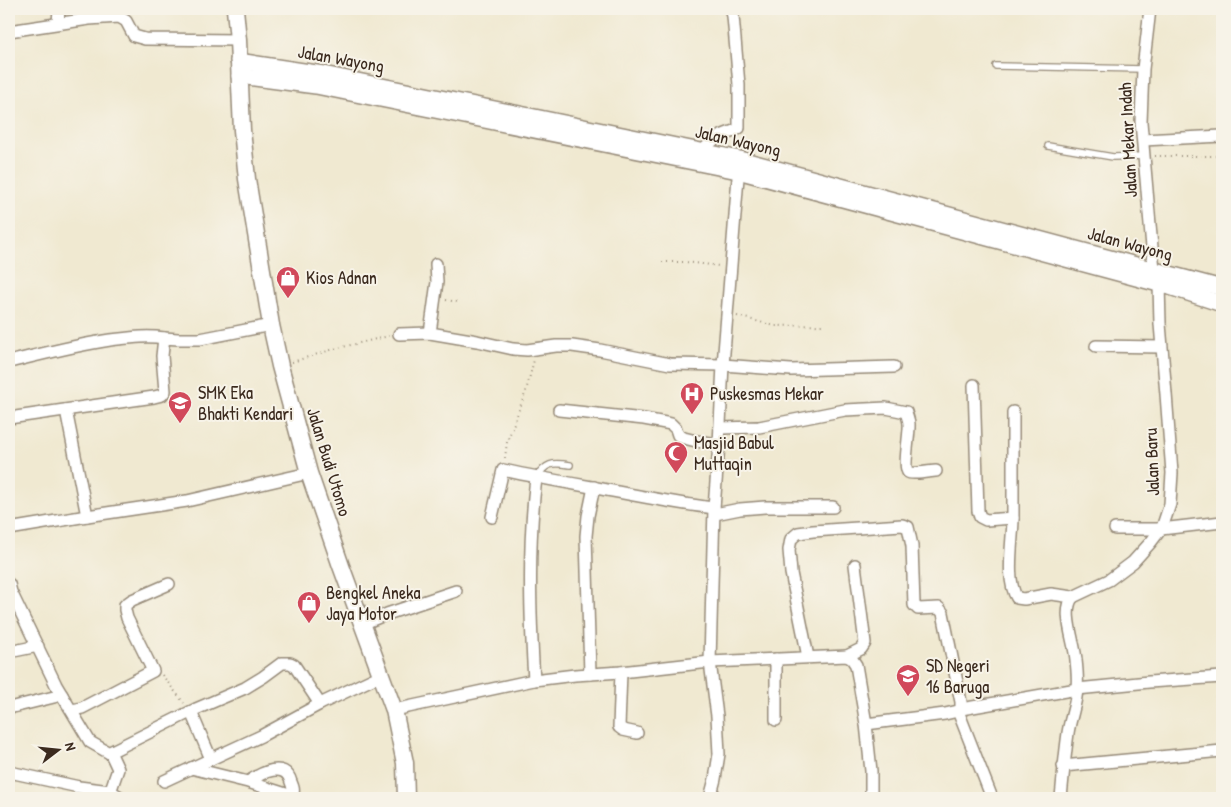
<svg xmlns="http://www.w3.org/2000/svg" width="1231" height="807" font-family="'Patrick Hand',sans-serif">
  <rect width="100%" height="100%" fill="#f7f3e8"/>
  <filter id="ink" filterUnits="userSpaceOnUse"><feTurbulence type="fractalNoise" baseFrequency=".02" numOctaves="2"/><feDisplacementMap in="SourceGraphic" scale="10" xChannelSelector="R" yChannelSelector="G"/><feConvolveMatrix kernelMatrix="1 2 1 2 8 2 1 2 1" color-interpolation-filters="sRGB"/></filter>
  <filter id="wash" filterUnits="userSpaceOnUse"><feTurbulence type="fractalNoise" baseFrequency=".0096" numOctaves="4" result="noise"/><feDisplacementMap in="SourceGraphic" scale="20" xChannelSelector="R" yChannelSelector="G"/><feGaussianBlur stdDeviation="1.12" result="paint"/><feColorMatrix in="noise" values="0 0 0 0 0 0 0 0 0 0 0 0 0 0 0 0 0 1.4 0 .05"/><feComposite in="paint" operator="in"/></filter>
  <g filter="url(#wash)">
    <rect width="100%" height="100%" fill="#f0e9d1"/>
  </g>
  <g filter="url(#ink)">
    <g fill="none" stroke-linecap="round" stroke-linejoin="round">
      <g stroke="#968a78" stroke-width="8">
        <g id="service">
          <polyline points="996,66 1143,69"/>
          <polyline points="1048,146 1113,157 1145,156"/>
          <path d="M536,478c10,-15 16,-16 34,-13"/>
        </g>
      </g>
      <g stroke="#968a78" stroke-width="14">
        <g id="minor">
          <polyline points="1150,9 1143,69 1141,122 1154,270"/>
          <polyline points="58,23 59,9"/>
          <polyline points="9,31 89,19 119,17 126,21 134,36 145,39 238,40"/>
          <polyline points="1143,140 1222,136"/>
          <path d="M703,151c12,-15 16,-14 33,-21l3,-2v-43l-6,-69 -2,-7"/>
          <polyline points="430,333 437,282 436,264"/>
          <polyline points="399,334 430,333 477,341 513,349 527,350 556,346 572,346 600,350 670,364 723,365 791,370 894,367"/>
          <polyline points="1096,346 1161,347"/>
          <path d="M9,362c33,-8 67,-17 101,-22 18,-2 36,-5 54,-2"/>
          <path d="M974,385l4,126 2,6 6,3 27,-2c0,22 -8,62 4,80l7,1 27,-5 22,3"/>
          <polyline points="66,410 87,516"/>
          <polyline points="559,410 644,419 671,424 676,429 678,435 684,438 696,441 719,444"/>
          <polyline points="9,418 154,397 162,395 165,391 162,356 164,338 178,339 200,339 271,325"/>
          <path d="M720,428l39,-1 86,-17 41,-2 20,4c1,4 3,8 3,12 1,8 -6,43 -1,48 4,3 23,-1 28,-1"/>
          <polyline points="715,514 740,509 765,507 833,507"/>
          <path d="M492,517l11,-47c28,6 55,11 83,16 43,8 85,17 128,22"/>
          <polyline points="1013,518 1013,412"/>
          <polyline points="9,529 87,516 187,501 309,473"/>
          <polyline points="1115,529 1161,529 1222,522"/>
          <polyline points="9,584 11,592 56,685 90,742 111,754"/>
          <polyline points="362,624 387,614 456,591"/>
          <polyline points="9,652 38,646"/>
          <polyline points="847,656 861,649 865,643 855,565"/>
          <polyline points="621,672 619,727 623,730 637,733"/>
          <polyline points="590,674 586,536 588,516 594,487"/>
          <path d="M534,680c-4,-67 -6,-136 2,-202"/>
          <polyline points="9,708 62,695"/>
          <polyline points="961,709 1077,689 1149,682 1222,677"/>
          <polyline points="72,710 82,708 153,671 127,618 125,610 125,605 132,600 169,584"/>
          <polyline points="394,710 534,680 575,675 621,672 710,662 847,656 852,659 856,665 866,724 945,714 958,711 961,709 961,702 943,613 939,608 918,609 914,605 912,546 908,527 902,525 813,531 798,533 791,539 789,550 791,573 808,657"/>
          <polyline points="958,711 992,798"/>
          <polyline points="776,720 776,659"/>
          <polyline points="866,724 871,771 871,798"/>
          <polyline points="211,759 261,736 320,704 381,675"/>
          <polyline points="1063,766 1222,751"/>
          <path d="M191,768l57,14 41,13 4,-1c1,-5 0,-7 -2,-12 -6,-22 -30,-9 -43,0"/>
          <polyline points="9,774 14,773 79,787 110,791 122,798"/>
          <polyline points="164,781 211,759 191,712"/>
          <polyline points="108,798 118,769 111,754 112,751 196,709 245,688 263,677 282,663 290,663 294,665 320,704"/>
          <polyline points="710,798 715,779 719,754 717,716 710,662 714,508 719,444 723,365 739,165"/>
          <path d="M1061,798c2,-22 4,-43 7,-65 2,-15 9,-30 9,-46 1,-8 0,-18 -1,-27 -1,-17 -15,-49 -3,-63l36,-17 24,-18 18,-20 10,-13 2,-4 7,-21 2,-31 -6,-79 -6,-70 -1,-40"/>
        </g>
      </g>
      <g stroke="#968a78" stroke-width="18">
        <g id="tertiary">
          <polyline points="238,61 323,74 740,159 1222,288"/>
          <polyline points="239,76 316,86 738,171 1170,287 1222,304"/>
        </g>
      </g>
      <g stroke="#968a78" stroke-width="19">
        <polyline id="secondary" points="235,9 238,40 242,130 247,179 271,325 280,366 309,473 341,566 394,710 405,763 406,798"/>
      </g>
      <g stroke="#968a78" stroke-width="2" stroke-dasharray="1 4" stroke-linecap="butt">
        <path d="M1155,156c22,0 45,0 67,0"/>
        <polyline points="662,262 685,262 720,266"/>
        <polyline points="446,300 458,302"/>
        <polyline points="737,316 775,326 822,325"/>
        <polyline points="292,362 334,349 389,336"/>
        <polyline points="505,458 507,442 526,391 534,360"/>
        <polyline points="162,675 184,703"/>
      </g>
      <use href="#service" stroke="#fff" stroke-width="5.5"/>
      <use href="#minor" stroke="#fff" stroke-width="11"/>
      <use href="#tertiary" stroke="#fff" stroke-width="15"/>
      <use href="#secondary" stroke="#fff" stroke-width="16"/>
    </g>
  </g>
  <defs>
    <g id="shop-pin" transform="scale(1.25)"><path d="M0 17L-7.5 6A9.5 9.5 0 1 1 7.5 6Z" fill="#d1495b" stroke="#f7f3e8"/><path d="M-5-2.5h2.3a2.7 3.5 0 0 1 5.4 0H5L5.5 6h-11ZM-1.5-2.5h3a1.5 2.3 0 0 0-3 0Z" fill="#fff"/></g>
    <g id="hospital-pin" transform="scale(1.25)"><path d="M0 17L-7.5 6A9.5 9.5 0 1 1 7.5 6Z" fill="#d1495b" stroke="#f7f3e8"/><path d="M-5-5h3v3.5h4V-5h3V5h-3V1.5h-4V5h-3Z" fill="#fff"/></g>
    <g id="school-pin" transform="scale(1.25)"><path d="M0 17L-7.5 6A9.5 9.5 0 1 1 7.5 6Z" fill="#d1495b" stroke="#f7f3e8"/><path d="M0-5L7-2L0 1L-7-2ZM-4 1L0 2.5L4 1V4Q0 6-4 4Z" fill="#fff"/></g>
    <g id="mosque-pin" transform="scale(1.25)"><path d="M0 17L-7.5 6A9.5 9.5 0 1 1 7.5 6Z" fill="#d1495b" stroke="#f7f3e8"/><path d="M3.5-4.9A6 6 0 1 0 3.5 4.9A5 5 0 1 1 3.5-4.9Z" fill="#fff"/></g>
  </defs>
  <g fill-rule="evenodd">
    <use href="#shop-pin" x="288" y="278"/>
    <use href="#hospital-pin" x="692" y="394"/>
    <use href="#school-pin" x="180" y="403"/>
    <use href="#mosque-pin" x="676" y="453"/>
    <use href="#shop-pin" x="309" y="603"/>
    <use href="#school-pin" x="908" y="676"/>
  </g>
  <g text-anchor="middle" stroke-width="4" stroke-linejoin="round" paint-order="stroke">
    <g font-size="18" fill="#3b2a1e" stroke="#f7f3e8">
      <text transform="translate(341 59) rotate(10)" y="6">Jalan Wayong</text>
      <text transform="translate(1128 140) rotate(-93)" y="6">Jalan Mekar Indah</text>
      <text transform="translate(738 141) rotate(13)" y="6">Jalan Wayong</text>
      <text transform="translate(1130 244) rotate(15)" y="6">Jalan Wayong</text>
      <text transform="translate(329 462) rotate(73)" y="6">Jalan Budi Utomo</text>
      <text transform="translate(1152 462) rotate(-92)" y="6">Jalan Baru</text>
    </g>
    <g font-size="18" fill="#3b2a1e" stroke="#f7f3e8" text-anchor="start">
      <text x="306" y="284">Kios Adnan</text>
      <text x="198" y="399">SMK Eka<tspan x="198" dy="21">Bhakti Kendari</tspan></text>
      <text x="710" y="400">Puskesmas Mekar</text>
      <text x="694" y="449">Masjid Babul<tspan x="694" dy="21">Muttaqin</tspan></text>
      <text x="326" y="599">Bengkel Aneka<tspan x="326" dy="21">Jaya Motor</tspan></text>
      <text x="926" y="672">SD Negeri<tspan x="926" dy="21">16 Baruga</tspan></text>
    </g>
  </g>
  <rect width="1231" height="807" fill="none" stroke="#f7f3e8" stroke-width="30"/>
  <g transform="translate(58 750) rotate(74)" stroke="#f7f3e8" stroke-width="4" paint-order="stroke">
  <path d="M0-4L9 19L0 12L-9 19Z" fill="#3b2a1e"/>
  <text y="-8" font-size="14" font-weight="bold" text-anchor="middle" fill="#3b2a1e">N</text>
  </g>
</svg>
